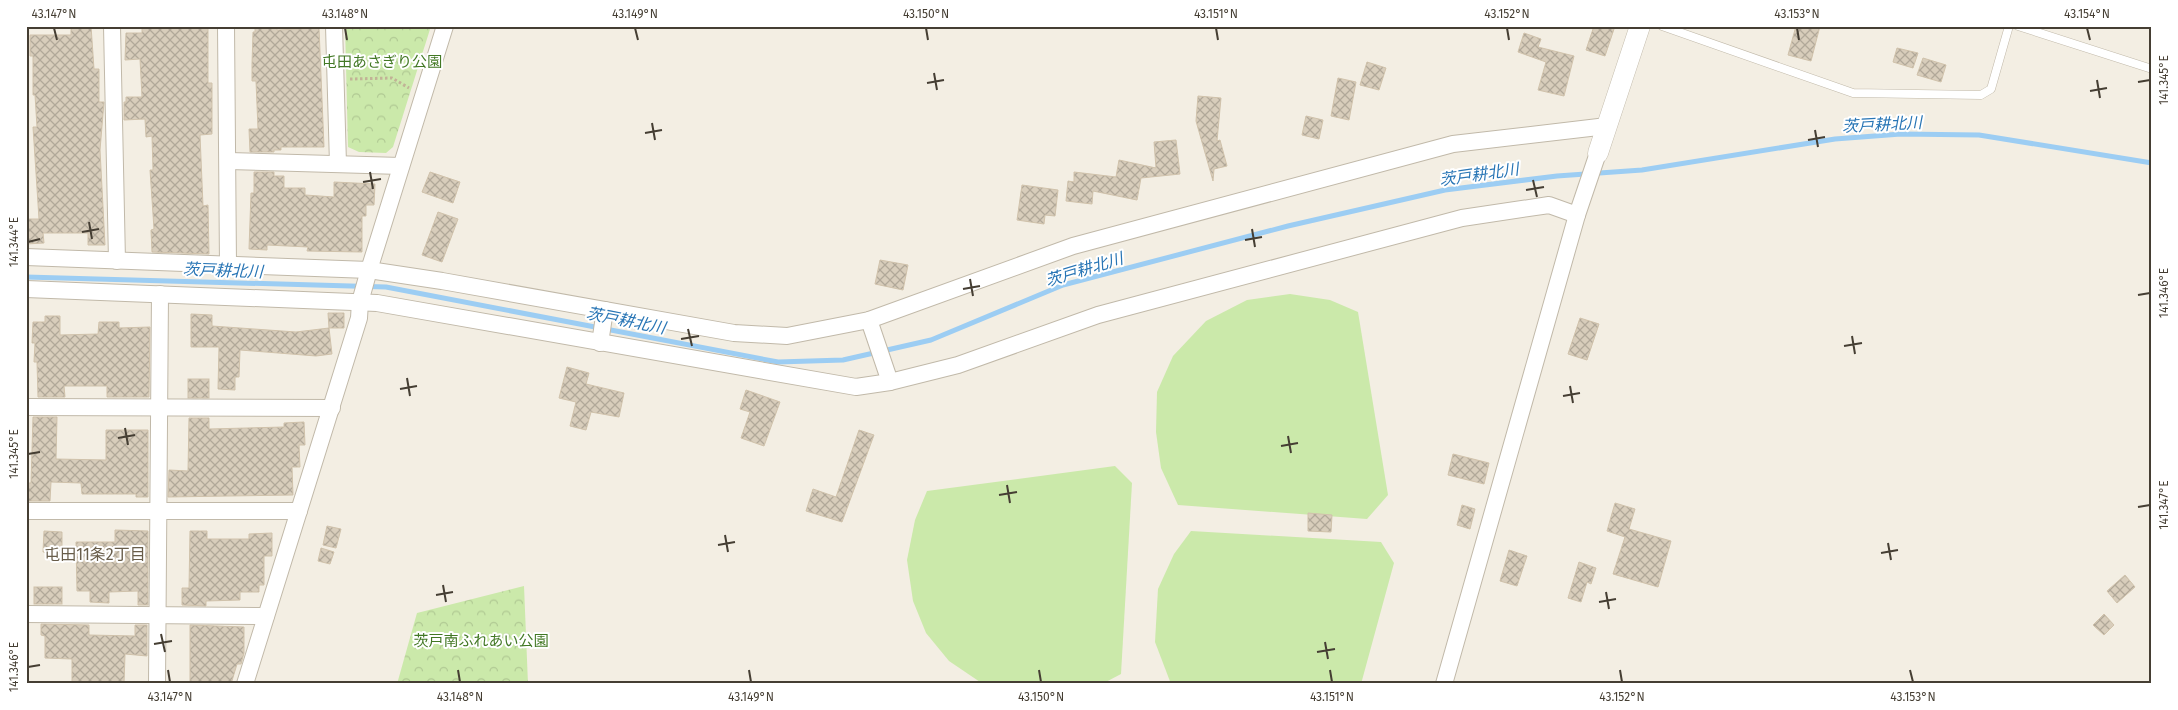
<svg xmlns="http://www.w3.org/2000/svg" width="2178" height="710" font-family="'Fira Sans','Noto Sans JP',sans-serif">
  <defs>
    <pattern id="park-crowns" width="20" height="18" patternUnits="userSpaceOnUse" patternTransform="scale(1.25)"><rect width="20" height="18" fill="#cbe9aa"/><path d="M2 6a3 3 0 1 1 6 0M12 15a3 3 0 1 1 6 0" fill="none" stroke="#b0c993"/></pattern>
    <pattern id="building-cross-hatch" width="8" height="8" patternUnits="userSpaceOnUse" patternTransform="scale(1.25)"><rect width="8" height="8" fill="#d8cdbb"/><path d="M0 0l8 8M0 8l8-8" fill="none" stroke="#b1a899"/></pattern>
  </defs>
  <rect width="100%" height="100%" fill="#f3eee3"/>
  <g fill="url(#park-crowns)">
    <polygon points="345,26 431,26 393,147 386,153 359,152 348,147"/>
    <polygon points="524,586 528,684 397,684 417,613"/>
  </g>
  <g fill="#cbe9aa">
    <polygon points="1290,294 1330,300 1358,312 1388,495 1367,519 1178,505 1161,468 1156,432 1157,392 1173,356 1206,321 1247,300"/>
    <polygon points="1115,466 1132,483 1121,674 1102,684 983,684 949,661 926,633 913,601 907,560 915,520 927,491"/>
    <polygon points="1191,531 1381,542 1394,563 1361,684 1171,684 1155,642 1158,589 1174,554"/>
  </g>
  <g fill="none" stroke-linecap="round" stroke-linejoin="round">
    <polyline stroke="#9ccdf3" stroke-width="5" points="26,277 386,287 778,362 843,360 931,340 1063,285 1288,226 1445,190 1557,176 1642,170 1835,139 1901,134 1979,135 2152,163"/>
  </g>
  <g fill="url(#building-cross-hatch)" stroke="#d0c2ab">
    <polygon points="71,26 91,26 94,69 99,69 99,102 104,102 100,150 105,245 88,245 88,233 43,233 44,243 26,244 26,219 39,219 33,127 37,127 35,95 33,95 33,56 30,56 30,35 71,35"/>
    <polygon points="142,26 208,26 208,83 212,83 212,134 200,135 203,206 208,205 209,254 152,252 151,230 154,229 150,170 153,170 152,136 146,137 145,119 124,120 124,102 126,102 126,97 142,97 140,59 125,60 126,33 142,33"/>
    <polygon points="255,26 277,26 277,30 319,28 324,147 281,147 281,150 274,150 274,152 250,152 249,129 258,129 256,81 252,81 252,64 253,32 255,32"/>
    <polygon points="1594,26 1615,26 1605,56 1586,50"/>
    <polygon points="1796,26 1820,26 1811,61 1788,55"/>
    <polygon points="1524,33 1541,39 1538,47 1574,56 1564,96 1538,90 1546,62 1518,52"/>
    <polygon points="1897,48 1918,53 1913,68 1893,62"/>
    <polygon points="1923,58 1946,65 1941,82 1917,75"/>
    <polygon points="1367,62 1386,68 1379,90 1360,85"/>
    <polygon points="1338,78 1356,82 1349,120 1331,116"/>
    <polygon points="1198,96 1221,98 1217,141 1220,140 1227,166 1214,169 1213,181 1196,121"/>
    <polygon points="1306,116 1323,120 1319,139 1302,135"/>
    <polygon points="1176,140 1180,174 1141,178 1137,200 1093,191 1092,204 1066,201 1068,181 1074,182 1074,172 1116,177 1119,160 1156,168 1154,142"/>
    <polygon points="254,172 274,172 274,176 284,176 284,188 305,188 305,195 334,197 334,182 375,184 374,205 366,205 366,216 362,216 362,252 307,251 308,247 267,245 267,250 249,249 251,193 254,193"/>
    <polygon points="430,172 460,182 453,203 422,192"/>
    <polygon points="1022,185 1058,190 1055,216 1045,215 1044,224 1017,220"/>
    <polygon points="438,212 458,219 442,262 422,255"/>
    <polygon points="880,260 908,265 903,290 875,284"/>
    <polygon points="328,313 344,313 344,328 329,328"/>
    <polygon points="191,314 212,315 212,326 296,332 329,328 332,354 316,356 240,350 239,377 235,377 235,390 218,389 219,347 191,347"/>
    <polygon points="45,316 60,316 60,335 98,334 99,322 119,322 119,328 150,327 149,397 107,397 107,386 64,386 65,397 38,397 37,362 34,362 35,343 32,343 33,322 45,322"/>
    <polygon points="1580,318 1599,324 1587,360 1568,354"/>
    <polygon points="567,367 589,373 586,384 624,393 619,417 591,412 586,430 570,426 576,402 559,398"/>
    <rect x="188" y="379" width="21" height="19"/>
    <polygon points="746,390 780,402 764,446 741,438 750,412 740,409"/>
    <polygon points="33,417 57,417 56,459 106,460 106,430 148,430 148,497 136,497 136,494 82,494 81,483 51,482 50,501 26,501 26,483 31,483"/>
    <polygon points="189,418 209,418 209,429 284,427 284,423 304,422 305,445 299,445 300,467 292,467 293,495 168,497 169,470 188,471"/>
    <polygon points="859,430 874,435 842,522 806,511 813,489 836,497"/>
    <polygon points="1453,454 1489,463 1484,484 1448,475"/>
    <polygon points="1615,503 1635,509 1629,529 1671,541 1658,587 1613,574 1625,537 1607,531"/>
    <polygon points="1462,505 1475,509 1470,529 1457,525"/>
    <polygon points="1308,513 1332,515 1331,532 1308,531"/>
    <polygon points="327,526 341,529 336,548 323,545"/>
    <polygon points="115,530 148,531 148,605 138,605 138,591 109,592 109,603 90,602 90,591 77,591 76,542 115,542"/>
    <polygon points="44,531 62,532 62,553 43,552"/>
    <polygon points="190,531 207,531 207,539 249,539 249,534 272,533 272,556 264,556 264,585 259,585 259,592 240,592 240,600 206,601 206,606 182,605 182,588 189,588"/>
    <polygon points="321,548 334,552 330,564 318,561"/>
    <polygon points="1509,550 1527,556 1517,586 1500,581"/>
    <polygon points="1579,562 1596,568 1591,584 1587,582 1581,602 1568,598"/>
    <polygon points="2125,575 2135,587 2117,603 2107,591"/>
    <rect x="34" y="587" width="28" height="17"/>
    <polygon points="2104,614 2114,625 2104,635 2093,625"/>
    <polygon points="41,624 89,625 89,635 135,636 135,625 147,625 147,656 125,654 124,684 72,684 72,659 45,658 45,636 41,635"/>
    <polygon points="190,625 244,627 244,653 241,664 237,664 231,684 190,684"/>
  </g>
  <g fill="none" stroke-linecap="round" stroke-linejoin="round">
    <g stroke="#c1b9a9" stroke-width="9">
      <g id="service">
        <polyline points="1662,26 1853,93 1981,95 1991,89 2009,26"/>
        <polyline points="2018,26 2152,69"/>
      </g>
    </g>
    <g stroke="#c1b9a9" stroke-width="18">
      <g id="minor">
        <polyline points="112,26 117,261"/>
        <polyline points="226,26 228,264"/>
        <polyline points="334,26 338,164"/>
        <polyline points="229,161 401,166"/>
        <polyline points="26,257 369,270 442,281 734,333 787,336 869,320 1073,246 1453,144 1607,126"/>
        <polyline points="26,289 377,303 856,387 890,382 958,365 1098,315 1462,218 1549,205 1577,215"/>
        <polyline points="869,320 890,382"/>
        <polyline points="600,343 605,310"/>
        <polyline points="26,407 332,408"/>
        <polyline points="26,511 299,511"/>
        <polyline points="26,614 266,616"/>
        <polyline points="157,684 160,294"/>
        <polyline points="245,684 359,318 360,302 369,270 445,26"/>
        <polyline points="1444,684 1577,215 1598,153"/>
      </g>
    </g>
    <g stroke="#c1b9a9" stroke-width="21">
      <polyline id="tertiary" points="1598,153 1640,26"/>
    </g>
    <polyline stroke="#c1b396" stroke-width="3" stroke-dasharray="2.5 2.5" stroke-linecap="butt" points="350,79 392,78 409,88"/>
    <use href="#service" stroke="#fff" stroke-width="8"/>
    <use href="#minor" stroke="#fff" stroke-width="16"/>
    <use href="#tertiary" stroke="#fff" stroke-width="20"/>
  </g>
  <path fill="none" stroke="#453e33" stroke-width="2" d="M54,28l3,12M345,28l2,12M635,28l3,12M926,28l2,12M1216,28l2,12M1507,28l2,12M1797,28l2,12M2087,28l3,12M934,73l3,17M2097,80l3,18M2138,82l12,-2M927,83l17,-3M2090,91l17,-3M652,123l3,17M1815,130l3,17M645,133l17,-3M1808,140l17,-3M370,172l3,17M1533,180l4,17M363,182l18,-3M1526,190l18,-3M89,222l3,17M1252,229l3,18M82,232l17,-3M1245,240l17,-3M28,242l12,-3M970,279l3,17M963,289l17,-3M2138,295l12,-2M688,329l4,17M1852,336l3,18M681,339l18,-3M1844,346l18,-3M407,378l3,18M1570,386l3,17M400,389l17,-3M1563,396l17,-3M125,428l3,17M1288,436l3,17M118,438l17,-3M1281,446l17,-3M28,454l12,-2M1007,485l3,18M999,495l18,-3M2138,507l12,-2M725,535l3,17M1888,543l3,17M718,545l17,-3M1881,553l17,-3M443,585l3,17M1606,592l3,17M436,595l17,-3M1599,602l17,-3M161,634l4,18M1325,642l3,17M154,644l18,-3M1317,652l18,-3M28,667l12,-2M168,670l2,12M458,670l2,12M749,670l2,12M1039,670l2,12M1330,670l2,12M1620,670l2,12M1910,670l3,12"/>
  <g text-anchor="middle" stroke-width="4" stroke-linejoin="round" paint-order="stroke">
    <g font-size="15" fill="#427824" stroke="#fff">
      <text x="382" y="67">屯田あさぎり公園</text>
      <text x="481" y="646">茨戸南ふれあい公園</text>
    </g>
    <g font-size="16" font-style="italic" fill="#2875b5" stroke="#fff">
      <text transform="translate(1882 124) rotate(-3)" y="6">茨戸耕北川</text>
      <text transform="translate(1479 174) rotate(-8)" y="6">茨戸耕北川</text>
      <text transform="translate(1084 269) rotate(-17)" y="6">茨戸耕北川</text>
      <text transform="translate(223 270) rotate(2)" y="6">茨戸耕北川</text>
      <text transform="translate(626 320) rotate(11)" y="6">茨戸耕北川</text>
    </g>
    <g font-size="16" fill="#685d4a" stroke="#fff">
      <text x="95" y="560">屯田11条2丁目</text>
    </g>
  </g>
  <rect width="2178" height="710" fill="none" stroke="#ffffff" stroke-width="55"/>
  <rect x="28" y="28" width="2122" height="654" fill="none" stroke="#453e33" stroke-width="2"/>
  <g font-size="12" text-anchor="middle" fill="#453e33">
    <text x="54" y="18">43.147°N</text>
    <text x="345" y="18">43.148°N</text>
    <text x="635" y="18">43.149°N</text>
    <text x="926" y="18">43.150°N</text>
    <text x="1216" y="18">43.151°N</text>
    <text x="1507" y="18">43.152°N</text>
    <text x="1797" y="18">43.153°N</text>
    <text x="2087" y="18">43.154°N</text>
    <text transform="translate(2164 80) rotate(-90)" y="4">141.345°E</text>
    <text transform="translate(14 242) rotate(-90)" y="4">141.344°E</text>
    <text transform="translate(2164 293) rotate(-90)" y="4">141.346°E</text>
    <text transform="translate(14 454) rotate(-90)" y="4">141.345°E</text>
    <text transform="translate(2164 505) rotate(-90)" y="4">141.347°E</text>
    <text transform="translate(14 667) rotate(-90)" y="4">141.346°E</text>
    <text x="170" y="701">43.147°N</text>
    <text x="460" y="701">43.148°N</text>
    <text x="751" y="701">43.149°N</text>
    <text x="1041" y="701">43.150°N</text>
    <text x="1332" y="701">43.151°N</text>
    <text x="1622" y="701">43.152°N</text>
    <text x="1913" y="701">43.153°N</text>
  </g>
</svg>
